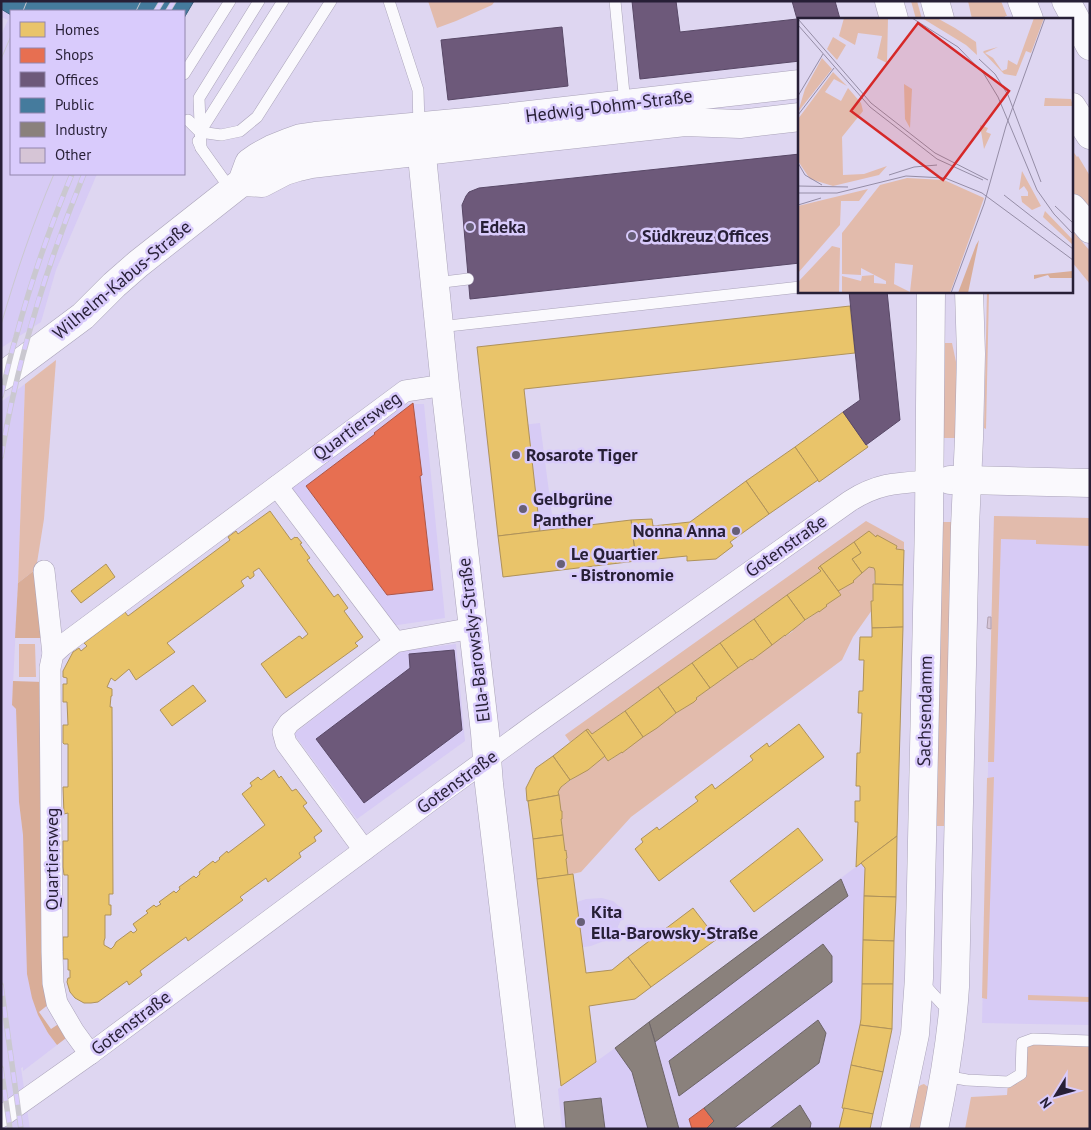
<svg xmlns="http://www.w3.org/2000/svg" width="1091" height="1130" font-family="'PT Sans',sans-serif">
  <rect width="100%" height="100%" fill="#ded6f1"/>
  <g fill="#d7cbf5">
    <polygon points="1,1 31,8 36,11 11,11 11,174 97,174 56,270 41,322 1,348 1,35 8,20 1,17"/>
    <polygon points="25,384 18,583 12,705 16,709 19,802 23,835 38,1015 48,1033 57,1045 23,1071 23,1067 21,1068 30,1129 1,1129 1,402"/>
    <polygon points="398,404 424,404 445,618 391,626 289,485"/>
    <polygon points="540,423 554,530 542,551 500,556 485,429"/>
    <polygon points="994,516 1090,518 1090,1025 982,1023"/>
    <polygon points="456,644 465,741 357,819 294,734 400,651"/>
    <polygon points="861,863 865,868 861,1019 839,1129 562,1129 558,1089 615,1048"/>
    <polygon points="602,898 613,901 622,909 623,915 617,929 604,941 591,946 545,953 540,906 577,902 586,899"/>
  </g>
  <g fill="#e2bbac">
    <polygon points="428,1 495,1 492,5 456,21 437,28"/>
    <polygon points="911,1 917,1 922,19 916,19"/>
    <polygon points="968,1 1001,1 1007,16 1005,16 1006,19 972,19"/>
    <polygon points="1072,150 1077,157 1078,156 1090,176 1090,213 1072,191"/>
    <polygon points="1072,230 1090,251 1090,284 1072,262"/>
    <polygon points="987,291 989,291 986,429 984,428"/>
    <polygon points="945,343 952,343 956,362 960,400 959,438 943,438"/>
    <polygon points="56,360 44,519 36,569 18,583 25,384"/>
    <polygon points="994,516 1090,518 1090,546 1036,544 1036,540 1001,539 994,762 988,762"/>
    <polygon points="866,521 904,542 904,550 896,549 897,546 877,536 876,537 869,532 818,568 821,571 592,734 588,729 570,742 565,735"/>
    <polygon points="943,522 954,522 947,826 937,826 936,802"/>
    <polygon points="869,567 874,568 875,571 872,610 853,637 842,660 631,817 581,872 568,875 566,859 567,858 567,851 565,851 561,819 562,819 562,811 561,811 558,792 561,787 584,771 588,770 605,756 609,761 622,752 623,752 629,748 628,747 697,699 696,698 751,659 752,660 759,655 758,654 785,635 786,636 793,631 792,630 819,611 820,611 826,606 826,605 840,595 838,591 853,582 853,581 859,576 859,575"/>
    <polygon points="19,644 35,644 36,677 19,677"/>
    <polygon points="994,777 987,999 982,998 987,778"/>
    <polygon points="1028,995 1090,997 1090,1002 1028,1000"/>
    <polygon points="1090,1041 1090,1129 965,1129 971,1097 1007,1095 1008,1082 1021,1074 1022,1043"/>
    <polygon points="924,1084 928,1087 929,1090 921,1129 909,1129 918,1087 921,1085"/>
  </g>
  <g fill="#d9ad98">
    <polygon points="36,569 45,638 15,638 18,583"/>
    <polygon points="13,681 43,682 49,1004 39,1012 51,1029 60,1023 70,1035 57,1045 48,1033 38,1015 32,998 27,974 23,835 19,802 16,709 12,705"/>
  </g>
  <g fill="#e9c46a" stroke="#af925a">
    <polygon points="850,306 855,353 524,389 540,531 498,536 477,347"/>
    <polygon points="843,412 868,447 819,482 795,447"/>
    <polygon points="795,447 818,480 769,514 746,481"/>
    <polygon points="746,481 769,514 730,542 733,546 716,559 687,561 687,556 636,561 631,520 652,519 653,526 690,522"/>
    <polygon points="270,511 291,540 295,537 296,538 297,537 302,543 300,544 310,558 307,560 334,597 338,594 348,608 344,611 363,637 355,643 358,646 286,698 261,664 299,636 301,637 302,639 308,634 259,568 253,572 254,574 254,576 250,579 248,576 241,581 244,586 167,643 175,652 136,680 129,669 115,681 111,678 107,687 112,689 112,696 111,696 110,707 112,707 113,894 109,894 109,905 111,905 111,915 105,915 105,938 104,941 104,945 111,949 114,946 116,942 131,931 133,933 135,932 137,930 133,924 148,913 146,911 154,905 156,907 161,904 159,902 174,891 176,893 180,889 179,887 194,876 196,878 200,874 199,872 213,861 215,863 220,859 219,858 227,851 228,853 265,825 242,794 252,786 250,783 258,777 261,780 274,770 279,778 281,776 292,791 296,789 307,803 303,806 322,831 314,837 316,841 299,853 301,857 268,882 266,878 240,897 243,900 188,941 186,937 164,953 140,971 142,975 129,985 127,981 98,1002 91,1003 84,1003 75,998 70,992 67,982 68,978 70,978 70,970 68,970 68,959 63,959 63,937 68,937 68,875 64,875 63,867 63,841 68,841 68,813 64,814 63,787 68,787 68,744 64,744 63,743 63,725 68,725 67,702 63,702 63,684 67,684 67,678 63,677 63,671 73,652 79,648 81,651 87,646 84,643 125,612 128,616 230,540 228,537 236,531 238,534"/>
    <polygon points="631,520 636,561 503,577 498,536"/>
    <polygon points="869,531 876,537 877,535 897,546 896,549 904,550 903,585 875,584 875,571 874,568 869,567 862,573 852,559 861,553 854,542"/>
    <polygon points="854,542 861,553 852,559 862,573 853,581 854,582 838,591 820,566"/>
    <polygon points="106,564 115,577 81,603 71,591"/>
    <polygon points="820,566 841,595 826,605 827,606 819,612 819,611 805,620 787,595 821,571 818,568"/>
    <polygon points="873,584 903,585 903,627 872,628 871,601 873,601"/>
    <polygon points="787,595 805,620 785,636 785,635 772,645 754,619"/>
    <polygon points="754,619 772,645 752,660 751,659 738,668 720,643"/>
    <polygon points="903,627 897,836 856,867 858,822 855,822 855,801 860,801 860,786 856,786 857,753 860,753 862,713 858,713 859,691 863,691 864,660 859,660 860,637 872,637 872,628"/>
    <polygon points="720,643 738,668 710,688 692,663"/>
    <polygon points="692,663 710,688 696,698 697,699 694,702 676,713 658,687"/>
    <polygon points="193,685 206,701 172,726 160,710"/>
    <polygon points="658,687 676,713 657,728 643,737 625,711"/>
    <polygon points="625,711 643,737 622,753 622,752 608,761 586,730 588,729 592,734"/>
    <polygon points="799,724 824,757 659,881 635,849 643,842 641,839 657,827 659,830 698,801 695,797 712,784 715,789 753,760 750,756 767,743 769,747"/>
    <polygon points="586,730 605,756 588,770 570,780 553,756"/>
    <polygon points="553,756 570,780 561,787 558,792 559,795 527,801 526,788 536,768"/>
    <polygon points="559,795 561,811 562,811 562,819 561,819 563,835 533,839 528,801"/>
    <polygon points="798,828 823,860 754,912 730,881"/>
    <polygon points="563,835 565,851 566,850 567,858 566,859 568,875 537,879 533,839"/>
    <polygon points="897,836 896,897 864,896 865,868 861,863"/>
    <polygon points="573,874 586,973 612,970 628,957 651,987 635,999 589,1006 596,1062 561,1086 537,879"/>
    <polygon points="864,896 896,897 894,941 863,940"/>
    <polygon points="693,908 717,939 651,987 628,957"/>
    <polygon points="863,940 894,941 893,984 862,984"/>
    <polygon points="862,984 893,984 892,1029 860,1025 861,1019"/>
    <polygon points="860,1025 892,1029 883,1072 851,1065"/>
    <polygon points="851,1065 883,1072 873,1114 842,1108"/>
    <polygon points="844,1108 873,1114 870,1129 839,1129"/>
  </g>
  <g fill="#e76f51" stroke="#ad5749">
    <polygon points="413,403 422,475 420,476 433,590 387,595 306,486 375,434 374,433"/>
    <polygon points="704,1108 714,1121 707,1128 707,1129 692,1129 689,1119"/>
  </g>
  <g fill="#6d597a" stroke="#584866">
    <polygon points="632,1 676,1 680,32 797,19 792,1 835,1 840,19 800,19 800,61 640,79"/>
    <polygon points="562,27 568,86 448,100 441,40"/>
    <polygon points="800,154 800,263 470,299 462,205 466,196 469,192 479,188"/>
    <polygon points="849,291 887,291 900,420 866,445 843,412 860,400"/>
    <polygon points="454,650 462,730 364,803 316,739 410,668 409,654"/>
  </g>
  <polygon fill="#457b9d" stroke="#3c5f7e" points="1,1 194,1 184,18 184,11 11,11 11,15 1,9"/>
  <g fill="#8a817c" stroke="#6c6467">
    <polygon points="841,879 848,896 655,1042 649,1022"/>
    <polygon points="823,944 832,956 832,982 679,1096 669,1061"/>
    <polygon points="818,1020 826,1033 819,1063 733,1129 707,1129 707,1128 714,1121 704,1108"/>
    <polygon points="649,1022 655,1042 679,1129 648,1129 632,1072 615,1048"/>
    <polygon points="601,1098 605,1129 566,1129 564,1102"/>
    <polygon points="800,1105 811,1123 810,1129 769,1129"/>
  </g>
  <polygon fill="#d6c5d6" stroke="#b0a0b0" points="988,617 991,617 991,629 987,628"/>
  <g fill="none" stroke-linecap="round" stroke-linejoin="round">
    <g stroke="#aaa3b9" stroke-width="12">
      <g id="lane">
        <polyline points="389,1 418,90 419,126"/>
        <polyline points="615,1 625,104"/>
        <polyline points="184,74 230,1"/>
        <polyline points="188,120 200,132 221,135 240,131 257,117 331,1"/>
        <polyline points="200,132 283,1"/>
        <polyline points="198,141 201,148 231,190"/>
        <polyline points="201,148 199,98 259,1"/>
        <polyline points="435,283 468,279"/>
        <polyline points="439,327 800,287"/>
        <polyline points="922,982 942,1004 952,1007"/>
        <polyline points="945,1076 967,1080 1008,1082 1021,1074 1022,1043 1033,1039 1090,1041"/>
      </g>
    </g>
    <g stroke="#aaa3b9" stroke-width="22">
      <g id="street">
        <polyline points="277,486 395,642"/>
        <polyline points="44,571 53,654"/>
        <polyline points="364,850 286,743 283,732 289,723 395,642 473,628"/>
        <polyline points="90,1054 74,1032 57,1003 53,983 52,952 50,668 53,654 63,645 405,391 445,385"/>
        <path d="M1,1117l89,-63 348,-259 96,-70 316,-224c28,-18 47,-18 79,-20"/>
      </g>
    </g>
    <g stroke="#aaa3b9" stroke-width="29">
      <g id="secondary">
        <polyline points="889,1 894,19"/>
        <polyline points="935,1 940,19"/>
        <polyline points="419,126 445,385 485,733 489,784 530,1129"/>
        <polyline points="242,182 262,183 285,171 298,167 311,164 362,158 685,122 740,124 800,117"/>
        <polyline points="1,377 83,316 114,285 138,264 242,182 249,163 259,156 272,149 287,143 301,138 315,136 477,121 800,84"/>
        <polyline points="950,480 967,480 1090,483"/>
        <polyline points="895,1129 915,1034 919,978 929,521 931,291"/>
        <path d="M934,1129c10,-47 18,-94 21,-142l10,-460 4,-89 2,-84 -2,-63"/>
      </g>
    </g>
    <g stroke="#aaa3b9" stroke-width="29">
      <g id="highway">
        <polyline points="1022,1 1029,19"/>
        <polyline points="1066,1 1090,46"/>
        <polyline points="1072,107 1090,135"/>
        <polyline points="1072,208 1090,229"/>
      </g>
    </g>
    <use href="#lane" stroke="#faf9fd" stroke-width="11"/>
    <use href="#street" stroke="#faf9fd" stroke-width="21"/>
    <use href="#secondary" stroke="#faf9fd" stroke-width="28"/>
    <use href="#highway" stroke="#faf9fd" stroke-width="28"/>
    <g stroke="#cac8d0" stroke-width="1">
      <polyline points="23,11 27,1"/>
      <polyline points="136,11 141,1"/>
      <polyline points="1,59 11,36"/>
      <path d="M1,325c15,-52 32,-102 53,-151"/>
    </g>
    <g stroke="#cac8d0" stroke-width="5.5">
      <g id="rail">
        <polyline points="156,11 162,1"/>
        <polyline points="168,11 174,1"/>
        <path d="M1,396c5,-20 9,-40 15,-59 15,-56 34,-110 56,-163"/>
        <path d="M1,457c17,-100 45,-190 83,-283"/>
        <polyline points="1,985 21,1129"/>
        <polyline points="1,1068 10,1129"/>
      </g>
    </g>
    <use href="#rail" stroke="#d9cbfc" stroke-width="4" stroke-dasharray="11" stroke-linecap="butt"/>
  </g>
  <g fill="#675f77" stroke="#d9cbfc" stroke-width="2">
    <circle cx="470" cy="227" r="5"/>
    <circle cx="632" cy="236" r="5"/>
    <circle cx="516" cy="455" r="5"/>
    <circle cx="523" cy="509" r="5"/>
    <circle cx="736" cy="531" r="5"/>
    <circle cx="561" cy="564" r="5"/>
    <circle cx="581" cy="922" r="5"/>
  </g>
  <g text-anchor="middle" stroke-width="5" stroke-linejoin="round" paint-order="stroke">
    <g font-size="18" fill="#271f36" stroke="#d9cbfc">
      <text transform="translate(609 106) rotate(-7)" y="6">Hedwig-Dohm-Straße</text>
      <text transform="translate(122 280) rotate(-40)" y="6">Wilhelm-Kabus-Straße</text>
      <text transform="translate(357 426) rotate(-36)" y="6">Quartiersweg</text>
      <text transform="translate(786 546) rotate(-35)" y="6">Gotenstraße</text>
      <text transform="translate(474 640) rotate(-97)" y="6">Ella-Barowsky-Straße</text>
      <text transform="translate(925 711) rotate(-89)" y="6">Sachsendamm</text>
      <text transform="translate(457 782) rotate(-36)" y="6">Gotenstraße</text>
      <text transform="translate(52 859) rotate(-90)" y="6">Quartiersweg</text>
      <text transform="translate(131 1023) rotate(-37)" y="6">Gotenstraße</text>
    </g>
    <g font-size="18" font-weight="bold" fill="#271f36" stroke="#d9cbfc" text-anchor="start">
      <text x="480" y="233">Edeka</text>
      <text x="642" y="242">Südkreuz Offices</text>
      <text x="526" y="461">Rosarote Tiger</text>
      <text x="533" y="505">Gelbgrüne<tspan x="533" dy="21">Panther</tspan></text>
      <text x="726" y="537" text-anchor="end">Nonna Anna</text>
      <text x="571" y="560">Le Quartier<tspan x="571" dy="21">- Bistronomie</tspan></text>
      <text x="591" y="918">Kita<tspan x="591" dy="21">Ella-Barowsky-Straße</tspan></text>
    </g>
  </g>
  <g transform="translate(798 18)">
    <rect width="275" height="275" fill="#ded6f1"/>
    <path d="M46,0h44l-1,45 -10,-5 5,-22 -24,-3 -3,12 -16,-9zM124,0h15l18,10 21,14 1,13 -11,-10zM236,0h10l-13,35 -5,-2 -10,25 -12,-2 -21,-22 1,-1 3,-1 11,-3 -13,6 8,5 9,13 5,-2 1,-9 9,5zM35,19l13,8 -9,15 -10,-11zM24,40l10,11 -34,43 7,-23zM35,54l14,14 -13,-7 -9,13 16,9 7,-13 13,15 2,8 -21,26 1,38 21,-1 23,-8 -8,9 -46,11 -23,-7 -12,-18v-42zM106,66l8,5 -2,39 -5,-9zM247,80l26,1 2,7h-29zM182,107l8,3 -2,4 5,2 -7,15zM224,153l19,35 -9,4 -10,-8 -1,-6h7v-4l-4,-6 -5,4zM109,160l37,2 40,18 -34,95h-108v-17l19,5 1,-5 12,-1v8l12,1v-3l-25,-13v7l-19,-1v-41l38,-48zM97,245l18,2 -3,27 -16,-8zM70,171l-9,12h-18l-1,24 -42,48v-67zM247,193l28,29v5l-30,-28zM34,228l8,2 -1,45h-41v-11z" fill="#e2bbac" fill-rule="evenodd"/>
    <path d="M181,222l-11,53h-10l18,-48zM275,253v7h-23l-2,-3 -14,4v-4z" fill="#d9ad98"/>
    <path fill="none" stroke="#958da6" stroke-width="1" d="M114,0l46,29 26,27 14,23 39,93 17,24 19,20M0,1l73,84 64,50 53,27M0,7l72,82 67,52 46,21M181,41l16,15 13,21 33,87M0,78l25,-42M0,97l36,-47M0,145l7,12 17,10M91,157l25,-8 23,-2M0,168l50,1M0,175h39l69,-17 39,2 37,15 91,67M206,177l69,54M0,187l23,-7M257,188l18,17M153,275l33,-89 22,-78 39,-108"/>
    <path fill="#d62828" fill-opacity="0.15" stroke="#d62828" stroke-width="2.5" d="M120,5l91,68 -66,89 -92,-69z"/>
    <rect width="275" height="275" fill="none" stroke="#271f36" stroke-width="2.5"/>
  </g>
  <rect width="1091" height="1130" fill="none" stroke="#271f36" stroke-width="5"/>
  <rect x="10" y="10" width="175" height="165" fill="#d9cbfc" stroke="#9286ad"/>
  <rect x="20" y="22" width="25" height="15" fill="#e9c46a" stroke="#9286ad"/>
  <text x="55" y="35" font-size="15" fill="#271f36">Homes</text>
  <rect x="20" y="48" width="25" height="15" fill="#e76f51" stroke="#9286ad"/>
  <text x="55" y="60" font-size="15" fill="#271f36">Shops</text>
  <rect x="20" y="72" width="25" height="15" fill="#6d597a" stroke="#9286ad"/>
  <text x="55" y="85" font-size="15" fill="#271f36">Offices</text>
  <rect x="20" y="98" width="25" height="15" fill="#457b9d" stroke="#9286ad"/>
  <text x="55" y="110" font-size="15" fill="#271f36">Public</text>
  <rect x="20" y="122" width="25" height="15" fill="#8a817c" stroke="#9286ad"/>
  <text x="55" y="135" font-size="15" fill="#271f36">Industry</text>
  <rect x="20" y="148" width="25" height="15" fill="#d6c5d6" stroke="#9286ad"/>
  <text x="55" y="160" font-size="15" fill="#271f36">Other</text>
  <g transform="translate(1056 1095) rotate(233)" stroke="#d9cbfc" stroke-width="4" paint-order="stroke">
  <path d="M0-4L9 19L0 12L-9 19Z" fill="#271f36"/>
  <text y="-8" font-size="14" font-weight="bold" text-anchor="middle" fill="#271f36">N</text>
  </g>
</svg>
